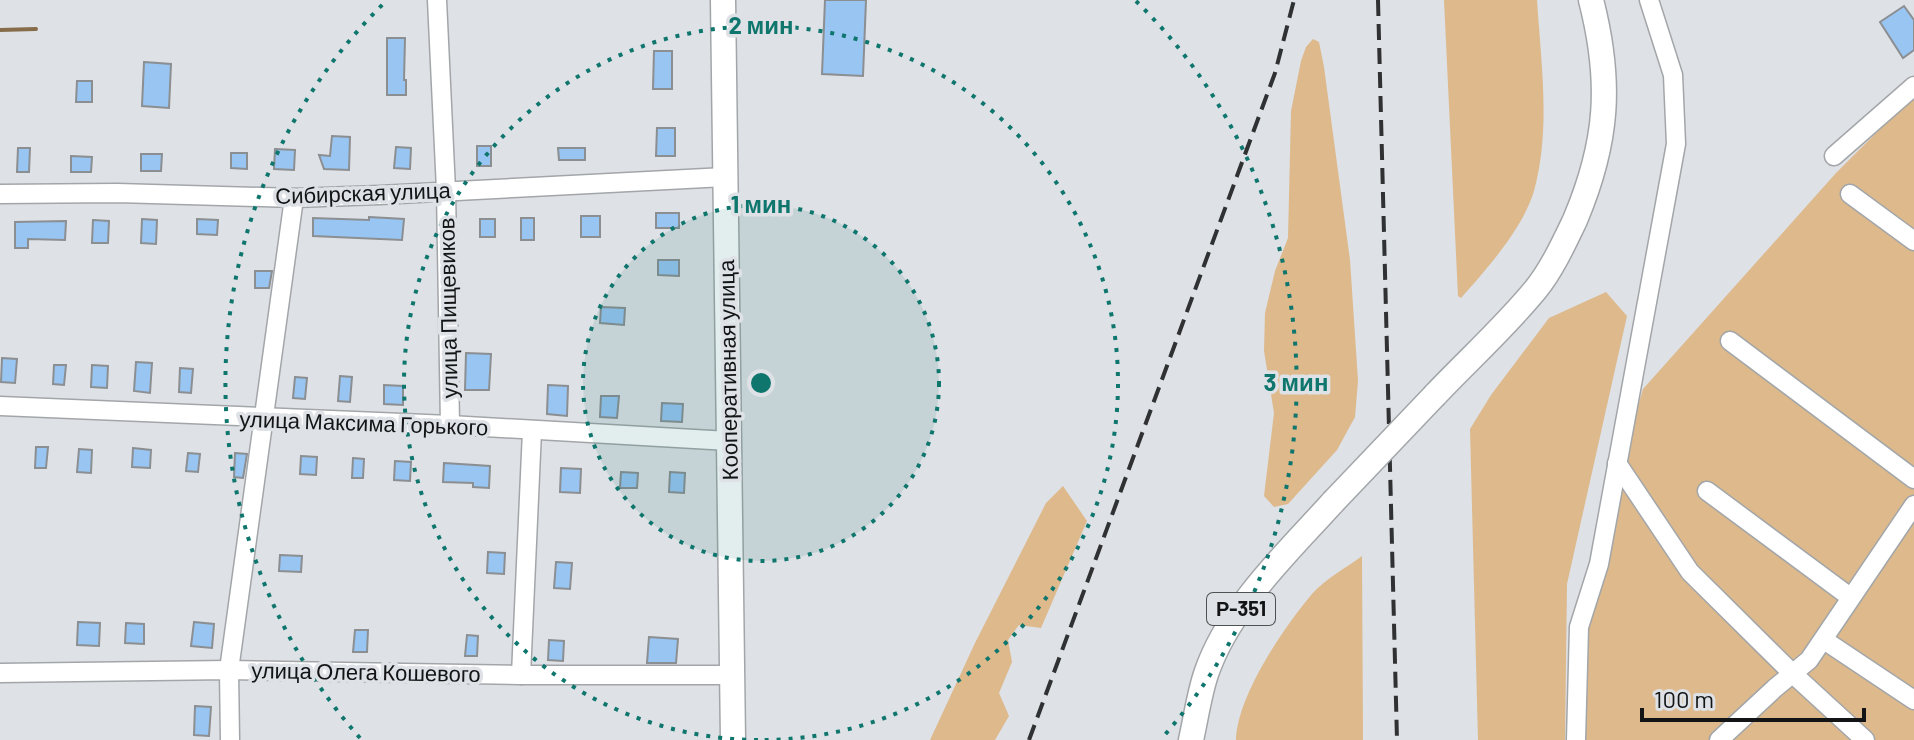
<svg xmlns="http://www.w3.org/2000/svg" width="1914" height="740" font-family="Barlow,sans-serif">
  <rect width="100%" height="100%" fill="#dee1e5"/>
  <g fill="#ddb98c">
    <path d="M1444,0h93c4,63 14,129 -3,191 -11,37 -47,78 -73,107l-3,-2z"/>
    <polygon points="1313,39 1319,42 1324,67 1350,260 1358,381 1355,417 1337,450 1288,504 1274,507 1264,496 1274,413 1264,351 1265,313 1275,271 1288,238 1291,111 1301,61 1306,47"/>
    <polygon points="1914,95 1914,740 1585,740 1581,599 1643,389 1836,173"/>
    <polygon points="1606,292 1627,316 1567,584 1565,740 1478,740 1470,429 1491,395 1549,318"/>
    <polygon points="1063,486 1087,521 1041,628 1019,625 1008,640 1012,662 999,693 1009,716 995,740 930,740 975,643 1046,503"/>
    <path d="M1362,556l1,184h-127c1,-44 48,-113 76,-146 13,-15 34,-26 50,-38z"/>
  </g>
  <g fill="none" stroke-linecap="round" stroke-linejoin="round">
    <polyline stroke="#876c4b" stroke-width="4" points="0,30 36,29"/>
  </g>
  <g fill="#99c5f2" stroke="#8b8f92" stroke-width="2">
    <polygon points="825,0 866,0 863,76 822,74"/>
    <polygon points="1904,6 1914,20 1914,50 1903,58 1880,22"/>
    <polygon points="387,38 405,38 404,80 406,80 406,95 387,95"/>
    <polygon points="654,51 672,51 672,89 653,89"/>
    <polygon points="144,62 171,64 169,108 142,106"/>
    <polygon points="77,81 92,81 92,102 76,102"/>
    <polygon points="657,128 675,128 675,156 656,156"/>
    <polygon points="332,136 350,137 349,170 324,169 319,155 330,156"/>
    <rect x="477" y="146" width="14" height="20"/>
    <polygon points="396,147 411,148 410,169 394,168"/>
    <polygon points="18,148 30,148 29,172 17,172"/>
    <polygon points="558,148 585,148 585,160 559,160"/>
    <polygon points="275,149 295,150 294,170 274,169"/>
    <polygon points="231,153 247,153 247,169 231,168"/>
    <polygon points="141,154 162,154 161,171 141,171"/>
    <polygon points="71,156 92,157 91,172 71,172"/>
    <rect x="656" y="213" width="23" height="15"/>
    <rect x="581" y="216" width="19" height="21"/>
    <polygon points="369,217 404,219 402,240 313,236 313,218 369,220"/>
    <rect x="521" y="218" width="13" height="22"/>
    <polygon points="142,219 157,220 156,244 141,243"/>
    <polygon points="197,219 218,220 217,235 197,234"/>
    <rect x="480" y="219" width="15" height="18"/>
    <polygon points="93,220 109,221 108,243 92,243"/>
    <polygon points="66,221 65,240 28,239 28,248 15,248 15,222"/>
    <polygon points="658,260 679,260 679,276 658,275"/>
    <polygon points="255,271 272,271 269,288 255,288"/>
    <polygon points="601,307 625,308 624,325 600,323"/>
    <polygon points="466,353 491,354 489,390 465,390"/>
    <polygon points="2,358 17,359 15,383 1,382"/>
    <polygon points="136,362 152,363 150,393 134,391"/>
    <polygon points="54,365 66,365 64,385 53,384"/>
    <polygon points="92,365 108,366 107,388 91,387"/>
    <polygon points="180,368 193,369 191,393 179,392"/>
    <polygon points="340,376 352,377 350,402 338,401"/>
    <polygon points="295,377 307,378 305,399 293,398"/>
    <polygon points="384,385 403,386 403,405 384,404"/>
    <polygon points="548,385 568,386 567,416 547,414"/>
    <polygon points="601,396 619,396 617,418 600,417"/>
    <polygon points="662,403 683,404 682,422 661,421"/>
    <polygon points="36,447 48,447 46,468 35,468"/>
    <polygon points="133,448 151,450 150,468 132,467"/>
    <polygon points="79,449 92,450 91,473 77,472"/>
    <polygon points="188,453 200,454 198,472 186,471"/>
    <polygon points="235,453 247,454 243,478 234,477"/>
    <polygon points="301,456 317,457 316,475 300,474"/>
    <polygon points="353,458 364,459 363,478 352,478"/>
    <polygon points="395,461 411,462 410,481 394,480"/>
    <polygon points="444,463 490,466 489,488 473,487 473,483 443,482"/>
    <polygon points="561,468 581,469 580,493 560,492"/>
    <polygon points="621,472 638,473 637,488 620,488"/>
    <polygon points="670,472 685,473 684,493 669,492"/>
    <polygon points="488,552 505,553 504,574 487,573"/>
    <polygon points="280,555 302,556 301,572 279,571"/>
    <polygon points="556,562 572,563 570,589 554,588"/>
    <polygon points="78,622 100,623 99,646 77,645"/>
    <polygon points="194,622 214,624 212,648 191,646"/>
    <polygon points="126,623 144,624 144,644 125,643"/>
    <polygon points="355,630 368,630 367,652 353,652"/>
    <polygon points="467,635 478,636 477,656 465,656"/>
    <polygon points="649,637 678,639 676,663 647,663"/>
    <polygon points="549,640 564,641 563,661 548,660"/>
    <polygon points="195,706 211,707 209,736 194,735"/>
  </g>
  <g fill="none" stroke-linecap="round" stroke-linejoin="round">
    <g stroke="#a3a6a9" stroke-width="21">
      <g id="minor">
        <polyline points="437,0 446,190 450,425"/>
        <polyline points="1834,156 1914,86"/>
        <polyline points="0,194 117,193 294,198 380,195 725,177"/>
        <polyline points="1850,194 1914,241"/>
        <polyline points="1730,341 1914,479"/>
        <polyline points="0,406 450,425 729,441"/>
        <polyline points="1617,463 1690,572 1792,673 1865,740"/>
        <polyline points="1707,491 1850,597"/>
        <polyline points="1824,640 1914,700"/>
        <polyline points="0,673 229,670 521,675 732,675"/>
        <polyline points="521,675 532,431"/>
        <polyline points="230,740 229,670 294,198"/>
        <polyline points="1576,740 1579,627 1599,564 1676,144 1673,75 1649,0"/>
        <polyline points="1719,740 1775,688 1809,660 1914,505"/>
      </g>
    </g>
    <g stroke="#a3a6a9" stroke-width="27">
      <g id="major">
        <polyline points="723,0 733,740"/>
        <path d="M1435,395c33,-35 70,-68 101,-106 16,-20 28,-46 39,-69 33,-78 37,-138 16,-220"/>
        <path d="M1191,740c5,-22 8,-45 15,-66 22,-66 82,-122 127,-172"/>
      </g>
    </g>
    <use href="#minor" stroke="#fff" stroke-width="18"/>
    <use href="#major" stroke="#fff" stroke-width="24"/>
    <g stroke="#2f3133" stroke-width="4" stroke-dasharray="16 8" stroke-linecap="butt">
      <polyline points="1378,0 1397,740"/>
      <polyline points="1029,740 1275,73 1294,0"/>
    </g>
    <g stroke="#a3a6a9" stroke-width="27" stroke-linecap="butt">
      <polyline id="major-bridge" points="1333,502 1435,395"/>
    </g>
    <use href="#major-bridge" stroke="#fff" stroke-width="24"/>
  </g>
  <circle cx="761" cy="383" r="178" fill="#0f766e" fill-opacity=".12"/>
  <g fill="none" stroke="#0f766e" stroke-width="4" stroke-dasharray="4 8">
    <circle cx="761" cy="383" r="178"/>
    <path d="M758 740A357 357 0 1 1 764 740"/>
    <path d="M360 738A535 535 0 0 1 386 1M1136 1A535 535 0 0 1 1162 738"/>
  </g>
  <g text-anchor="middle" stroke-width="7" stroke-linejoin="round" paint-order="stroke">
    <rect fill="#dee1e5" stroke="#4f5253" stroke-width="2" x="1207" y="593" width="68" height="32" rx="6"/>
    <g font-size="20" font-weight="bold" fill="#121415">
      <text x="1241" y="616">Р-351</text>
    </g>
    <g font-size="22" fill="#121415" stroke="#dee1e5">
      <text transform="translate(363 193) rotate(-2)" y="8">Сибирская улица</text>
      <text transform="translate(448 308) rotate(-91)" y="8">улица Пищевиков</text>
      <text transform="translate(728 370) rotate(-91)" y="8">Кооперативная улица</text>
      <text transform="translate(364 423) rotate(2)" y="8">улица Максима Горького</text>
      <text transform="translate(366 672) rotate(1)" y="8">улица Олега Кошевого</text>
    </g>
  </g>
  <circle cx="761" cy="383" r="12" fill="#0f766e" stroke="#dee1e5" stroke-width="4"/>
  <g font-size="24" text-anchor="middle" font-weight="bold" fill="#0f766e" stroke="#dee1e5" stroke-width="7" stroke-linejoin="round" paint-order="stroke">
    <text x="761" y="34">2 мин</text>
    <text x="761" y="213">1 мин</text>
    <text x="1296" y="391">3 мин</text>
  </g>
  <path d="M1642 708v12h222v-12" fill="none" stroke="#121415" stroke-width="4"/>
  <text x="1654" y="708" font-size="24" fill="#121415" stroke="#dee1e5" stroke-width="6" paint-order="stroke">100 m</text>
</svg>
